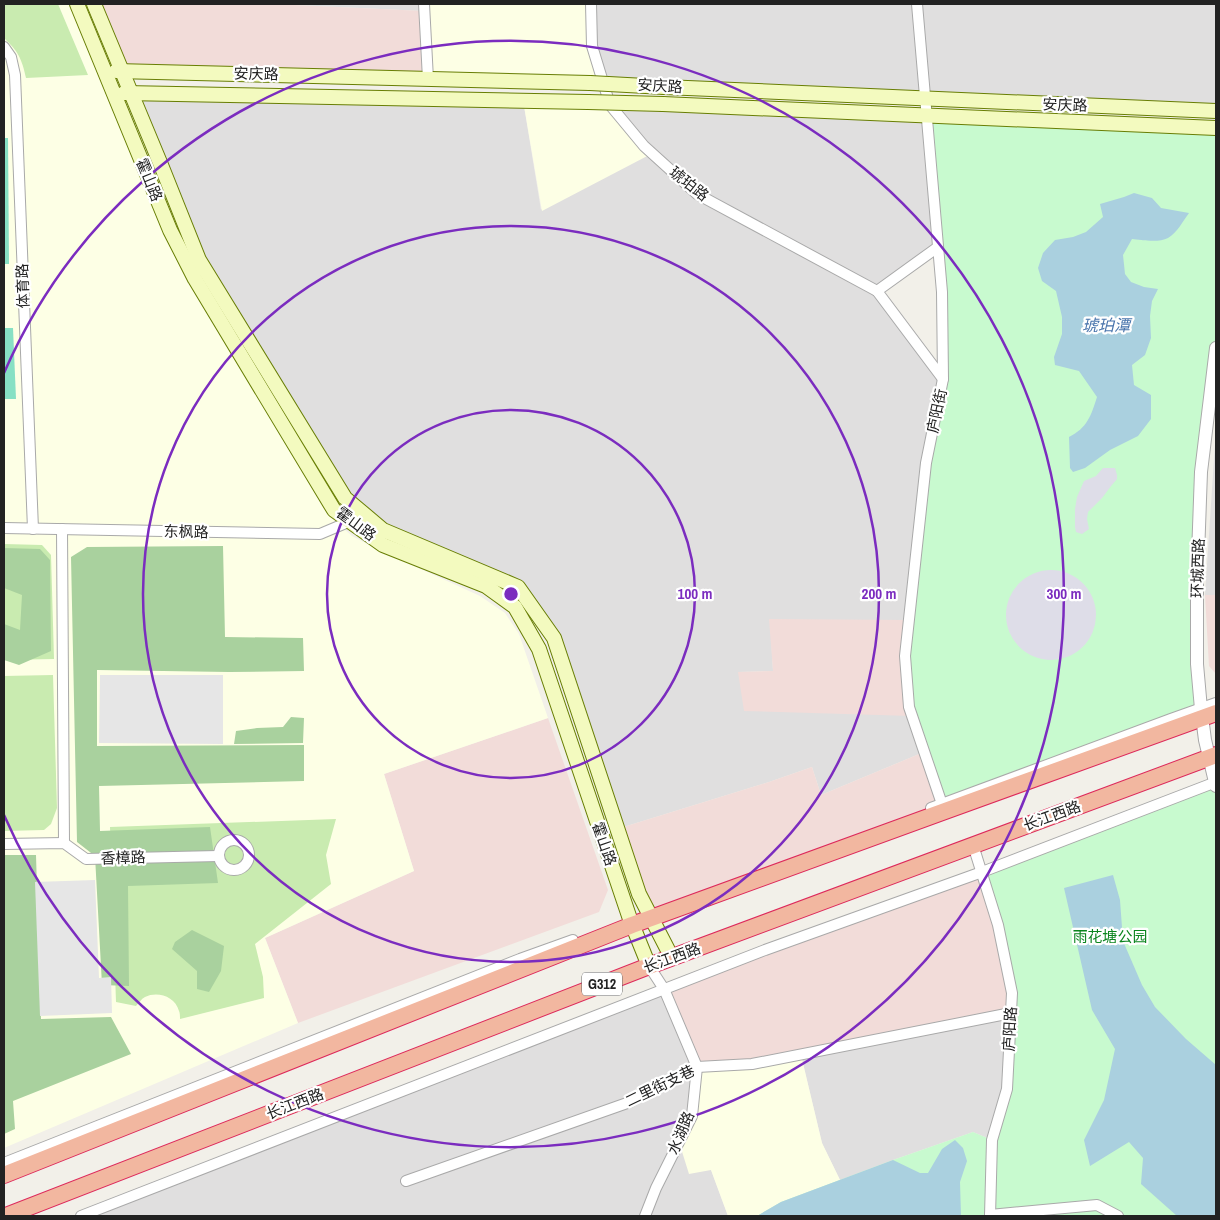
<svg xmlns="http://www.w3.org/2000/svg" width="1220" height="1220" font-family="'Archivo Narrow','Noto Sans SC',sans-serif">
  <rect width="100%" height="100%" fill="#f2f0e9"/>
  <g fill="#e0dfdf" fill-rule="evenodd">
    <polygon points="274,4 424,4 424,11"/>
    <polygon points="591,4 1216,4 1216,111 603,82 592,46"/>
    <path d="M131,93l392,7 18,110 69,-105 356,12 -42,635 -103,43 -9,-28 -43,15 -152,47 -63,-191 -36,-51 -135,-57 -38,-32 -146,-238zM938,247l5,132 -66,-88zM770,619l141,97 -172,-44 34,-1z"/>
    <polygon points="1216,429 1216,595 1205,595"/>
    <polygon points="664,989 697,1067 711,1170 728,1216 81,1216"/>
    <polygon points="1011,1013 1007,1089 992,1140 973,1132 893,1160 840,1180 822,1143 801,1055"/>
  </g>
  <g fill="#f2dcd9">
    <polygon points="94,4 274,4 424,11 428,79 122,71"/>
    <polygon points="1205,595 1216,595 1216,674 1209,666"/>
    <polygon points="769,619 909,620 912,716 744,711 738,672 773,671"/>
    <polygon points="548,718 608,890 599,912 298,1023 265,938 414,871 384,774"/>
    <polygon points="924,752 942,803 649,912 617,829 769,782 812,767 821,795"/>
    <polygon points="982,872 998,925 1011,1013 752,1064 697,1067 664,989"/>
  </g>
  <g fill="#fdffe5">
    <polygon points="4,4 69,4 164,235 189,284 328,515 352,536 377,549 480,596 505,613 519,634 548,718 384,774 414,871 265,938 298,1023 4,1148"/>
    <polygon points="424,4 591,4 592,46 603,82 428,79"/>
    <polygon points="523,100 610,105 653,153 542,211"/>
    <polygon points="801,1055 822,1143 840,1180 781,1202 757,1216 728,1216 711,1170 689,1174 679,1142 692,1116 697,1067"/>
  </g>
  <g fill="#c9ebb0">
    <path d="M4,4h54l30,71 -62,3c-4,-19 -8,-27 -22,-40z"/>
    <polygon points="4,544 42,545 51,555 54,659 4,660"/>
    <polygon points="53,675 57,808 51,824 44,830 4,831 4,676"/>
    <path d="M336,819l-10,36 5,29 -76,60 8,33 1,21 -84,21c0,-3 0,-6 -1,-8 -4,-15 -22,-20 -34,-14 -4,2 -6,6 -9,9l-20,-4 -6,-175z"/>
  </g>
  <g fill="#a9d19e">
    <polygon points="223,546 225,637 303,638 304,671 229,672 97,670 97,746 304,745 304,781 99,786 100,831 210,827 218,883 128,886 129,986 102,985 95,856 77,842 71,557 87,547"/>
    <polygon points="4,548 40,549 50,560 51,651 19,665 4,660 4,624 20,630 22,595 4,588"/>
    <polygon points="291,717 304,718 303,743 234,744 236,731 257,728 283,727"/>
    <polygon points="4,855 36,855 41,1019 111,1017 131,1054 13,1101 15,1129 4,1134"/>
    <polygon points="192,930 224,946 221,971 209,992 197,989 197,971 172,949 175,942"/>
  </g>
  <g fill="#c8facf">
    <polygon points="927,116 1216,128 1216,348 1201,472 1201,709 942,803 909,707 905,656 926,463 943,379"/>
    <polygon points="1216,782 1216,1216 757,1216 781,1202 893,1160 973,1132 992,1140 1007,1089 1012,993 982,872"/>
  </g>
  <g fill="#87e0c4">
    <polygon points="4,138 8,138 9,264 4,264"/>
    <polygon points="4,328 13,328 16,399 4,399"/>
  </g>
  <g fill="#e6e6e6">
    <polygon points="100,675 223,675 223,744 99,743"/>
    <polygon points="95,880 99,978 111,977 112,1013 40,1016 35,882"/>
  </g>
  <g fill="#dedde8">
    <polygon points="1103,468 1115,468 1117,475 1117,479 1111,486 1102,498 1088,512 1087,519 1089,529 1082,534 1076,532 1075,527 1075,509 1077,497 1084,481 1096,476"/>
    <circle cx="1051" cy="615" r="45"/>
  </g>
  <g fill="#aad0df">
    <path d="M1134,193l18,5 9,10 28,5c-6,8 -12,20 -21,25 -9,5 -27,2 -36,1l-9,16 2,19 6,8 13,5 14,2 -6,12 -2,15 1,22 -6,17 -13,10 2,20 17,10v24l-13,17 -28,14 -25,18 -12,4 -3,-4 -1,-31c18,-9 22,-21 28,-40l-18,-26 -24,-6 -1,-8 8,-23v-17l-6,-26 -14,-10 -4,-13 5,-15 12,-13 18,-3 13,-5 17,-15 -3,-13 24,-7z"/>
    <polygon points="1113,875 1120,900 1123,941 1142,985 1155,1007 1186,1039 1216,1065 1216,1216 1177,1216 1141,1184 1143,1158 1129,1142 1090,1166 1084,1140 1104,1100 1115,1049 1092,1010 1064,888"/>
    <polygon points="955,1140 963,1148 967,1161 960,1182 961,1215 959,1216 757,1216 781,1202 893,1160 920,1173 928,1173 942,1149"/>
  </g>
  <g fill="none" stroke-linecap="round" stroke-linejoin="round">
    <g stroke="#a9a9a9" stroke-width="12">
      <g id="minor">
        <polyline points="424,4 428,79"/>
        <polyline points="591,4 592,46 610,105 644,146 697,194 877,291"/>
        <polyline points="917,4 942,292 943,379 926,463 905,656 909,707 944,810"/>
        <polyline points="4,47 11,57 15,75 33,529"/>
        <polyline points="938,247 877,291 943,379"/>
        <polyline points="4,528 320,534 365,515"/>
        <polyline points="62,529 64,843"/>
        <polyline points="931,808 1171,719 1216,703"/>
        <circle cx="234" cy="855" r="15"/>
        <polyline points="4,844 64,843 86,859 218,856"/>
        <polyline points="973,845 998,925 1012,993 1007,1089 992,1140 990,1216"/>
        <polyline points="4,1163 520,959 573,940"/>
        <polyline points="406,1181 630,1102 697,1067 752,1064 1011,1013"/>
        <polyline points="990,1215 1097,1205 1118,1216"/>
        <polyline points="81,1216 765,950 982,872 1216,782"/>
        <polyline points="645,1216 656,1188 692,1116 697,1067 664,989 649,966"/>
      </g>
    </g>
    <g stroke="#a9a9a9" stroke-width="14">
      <polyline id="tertiary" points="1216,348 1201,472 1197,583 1197,664 1201,709 1205,740 1216,786"/>
    </g>
    <g stroke="#687e04" stroke-width="16">
      <g id="secondary">
        <polyline points="77,4 170,230 195,279 334,510 383,545 486,586 515,607 539,649 630,919 649,966"/>
        <polyline points="94,4 161,165 199,260 345,498 383,530 518,587 554,638 639,894 672,958"/>
        <polyline points="116,71 590,83"/>
        <polyline points="664,87 1216,111"/>
        <polyline points="124,93 588,102"/>
        <polyline points="663,104 1216,128"/>
      </g>
    </g>
    <g stroke="#dd295b" stroke-width="18">
      <g id="trunk">
        <polyline points="4,1175 632,925 945,811 1216,713"/>
        <polyline points="6,1216 649,966 1216,755"/>
      </g>
    </g>
    <use href="#minor" stroke="#fff" stroke-width="10"/>
    <use href="#tertiary" stroke="#fff" stroke-width="12"/>
    <use href="#secondary" stroke="#f3fabf" stroke-width="14"/>
    <use href="#trunk" stroke="#f2b7a0" stroke-width="16"/>
    <g stroke="#687e04" stroke-width="16" stroke-linecap="butt">
      <g id="secondary-bridge">
        <polyline points="590,83 664,87"/>
        <polyline points="588,102 663,104"/>
      </g>
    </g>
    <use href="#secondary-bridge" stroke="#f3fabf" stroke-width="14"/>
  </g>
  <g fill="none" stroke="#7b2cbf" stroke-width="2.5">
    <circle cx="511" cy="594" r="184"/>
    <circle cx="511" cy="594" r="368"/>
    <path d="M4 373A553 553 0 1 1 4 815"/>
  </g>
  <g text-anchor="middle" stroke-width="4.5" stroke-linejoin="round" paint-order="stroke">
    <rect fill="#fff" stroke="#646464" stroke-width="1" x="582" y="972.5" width="40" height="23" rx="4"/>
    <g font-size="14" font-weight="bold" fill="#222">
      <text x="602" y="989">G312</text>
    </g>
    <g font-size="15" fill="#222" stroke="#fff">
      <text transform="translate(256 74) rotate(1)" y="5">安庆路</text>
      <text transform="translate(660 86) rotate(3)" y="5">安庆路</text>
      <text transform="translate(1065 105) rotate(2)" y="5">安庆路</text>
      <text transform="translate(149 180) rotate(68)" y="5">霍山路</text>
      <text transform="translate(689 184) rotate(38)" y="5">琥珀路</text>
      <text transform="translate(23 286) rotate(-92)" y="5">体育路</text>
      <text transform="translate(937 411) rotate(-78)" y="5">庐阳街</text>
      <text transform="translate(356 524) rotate(37)" y="5">霍山路</text>
      <text transform="translate(186 532) rotate(1)" y="5">东枫路</text>
      <text transform="translate(1198 568) rotate(-88)" y="5">环城西路</text>
      <text transform="translate(1052 816) rotate(-20)" y="5">长江西路</text>
      <text transform="translate(604 844) rotate(71)" y="5">霍山路</text>
      <text transform="translate(123 858) rotate(-2)" y="5">香樟路</text>
      <text transform="translate(672 958) rotate(-20)" y="5">长江西路</text>
      <text transform="translate(1010 1029) rotate(-87)" y="5">庐阳路</text>
      <text transform="translate(660 1086) rotate(-26)" y="5">二里街支巷</text>
      <text transform="translate(295 1104) rotate(-21)" y="5">长江西路</text>
      <text transform="translate(681 1133) rotate(-67)" y="5">水湖路</text>
    </g>
    <g font-size="15" fill="#0b851e" stroke="#fff">
      <text x="1110" y="942">雨花塘公园</text>
    </g>
    <g font-size="16" font-style="italic" fill="#4974ac" stroke="#fff">
      <text x="1106" y="331">琥珀潭</text>
    </g>
  </g>
  <circle cx="511" cy="594" r="8" fill="#7b2cbf" stroke="#fff" stroke-width="2.5"/>
  <g font-size="15" text-anchor="middle" font-weight="bold" fill="#7b2cbf" stroke="#fff" stroke-width="4.5" stroke-linejoin="round" paint-order="stroke">
    <text x="695" y="599">100 m</text>
    <text x="879" y="599">200 m</text>
    <text x="1064" y="599">300 m</text>
  </g>
  <rect width="1220" height="1220" fill="none" stroke="#222222" stroke-width="10"/>
</svg>
